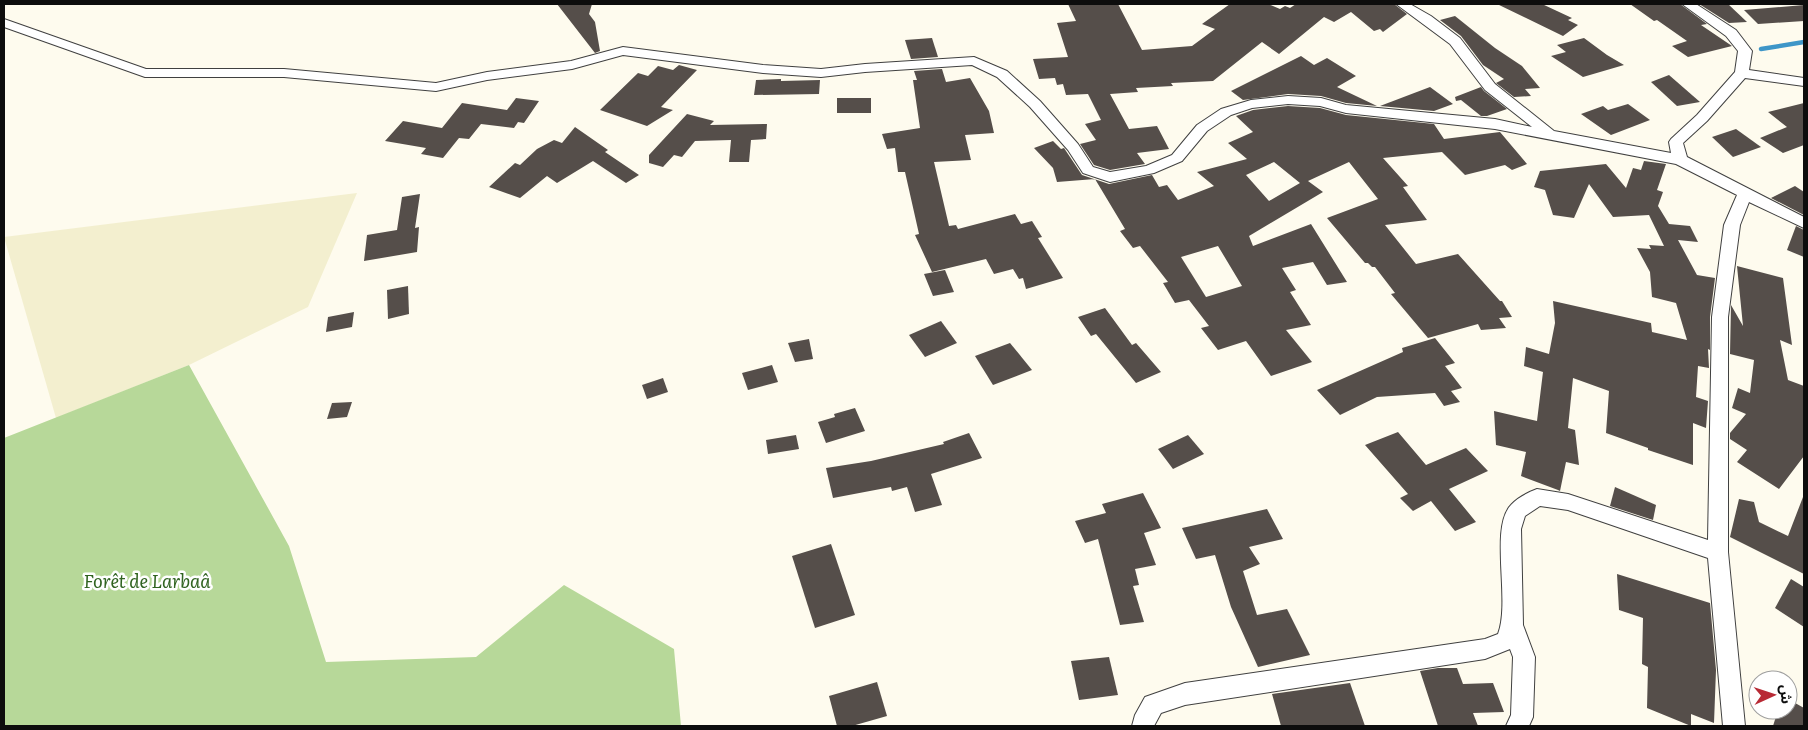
<svg xmlns="http://www.w3.org/2000/svg" width="1808" height="730" font-family="Literata,'Noto Sans Arabic',serif">
  <rect width="100%" height="100%" fill="#fefbee"/>
  <polygon fill="#f3efcf" points="357,193 308,307 189,365 56,418 4,237"/>
  <polygon fill="#b7d899" points="189,365 289,546 326,662 476,657 564,585 674,649 681,726 4,726 4,438"/>
  <g fill="none" stroke-linecap="round" stroke-linejoin="round">
    <polyline stroke="#3e96c8" stroke-width="4.5" points="1761,49 1804,42"/>
  </g>
  <g fill="#554e4a" fill-rule="evenodd">
    <polygon points="557,4 592,4 589,14 595,22 600,51 595,53"/>
    <polygon points="1068,4 1118,4 1142,50 1192,46 1215,29 1202,24 1230,4 1268,4 1280,9 1285,6 1290,8 1296,4 1394,4 1407,14 1383,32 1380,29 1374,31 1351,12 1334,22 1324,17 1279,54 1262,42 1213,81 1171,83 1173,86 1136,88 1138,92 1110,94 1129,129 1157,126 1169,149 1137,153 1145,164 1110,170 1094,165 1080,144 1096,140 1085,124 1101,120 1088,94 1066,95 1063,84 1057,85 1055,78 1039,79 1033,59 1068,57 1057,23 1076,21"/>
    <polygon points="1497,4 1542,4 1572,18 1568,20 1578,25 1563,36"/>
    <polygon points="1630,4 1680,4 1707,24 1701,25 1732,46 1688,57 1672,46 1687,41 1657,20 1654,21"/>
    <polygon points="1699,4 1728,4 1747,22 1729,23"/>
    <polygon points="1804,5 1804,21 1758,24 1744,10"/>
    <polygon points="1455,16 1495,48 1522,66 1540,88 1525,89 1531,96 1514,97 1496,83 1504,79 1483,65 1461,36 1440,20"/>
    <polygon points="932,38 938,57 911,59 905,40"/>
    <polygon points="1584,38 1607,55 1624,65 1583,77 1551,56 1566,52 1557,45"/>
    <polygon points="1301,56 1314,65 1327,58 1356,76 1337,87 1377,106 1346,103 1321,96 1288,94 1243,100 1231,91"/>
    <polygon points="679,65 697,70 661,107 673,110 647,126 600,110 638,73 648,76 658,66 673,70"/>
    <polygon points="942,69 946,82 970,78 989,111 994,133 965,135 971,160 934,162 949,226 956,225 958,229 1015,214 1021,224 1032,221 1042,237 1038,238 1063,278 1026,289 1023,278 1019,279 1013,269 994,274 986,259 932,272 915,235 919,234 905,172 898,172 895,148 887,149 882,134 920,128 913,80 917,80 914,71"/>
    <polygon points="1669,75 1700,102 1677,106 1651,82"/>
    <polygon points="781,79 781,81 820,80 819,94 754,95 756,80"/>
    <polygon points="1430,87 1453,104 1434,111 1380,106"/>
    <polygon points="1481,87 1484,91 1507,109 1487,116 1481,116 1461,100 1456,101 1455,97"/>
    <polygon points="516,98 539,101 524,123 518,122 514,128 481,124 469,139 459,138 443,158 421,154 426,148 385,141 403,121 442,128 462,103 507,110"/>
    <rect x="837" y="98" width="34" height="15"/>
    <polygon points="1804,103 1804,145 1783,153 1760,138 1787,127 1768,112"/>
    <polygon points="1628,104 1650,120 1611,135 1581,114 1603,106 1608,110"/>
    <path d="M1288,106l32,2 26,7 88,9 10,15 56,-7 27,32 -15,6 -7,-5 -40,10 -23,-23 -59,6 25,28 -5,1 24,33 -42,5 31,39 42,-10 42,47h2l10,16 -13,1 7,10 -25,2 -3,-6 -50,14 -37,-44 4,-1 -20,-26h-3l-4,-4h-3l-38,-45 51,-19 -29,-37 -41,19 15,11 -74,44 4,10 58,-22 36,58 -20,3 -14,-23 -31,6 14,22 -6,2 21,33 -25,5 26,32 -41,14 -25,-35 -28,9 -17,-22 8,-2 -20,-26 -14,3 -12,-20 5,-1 -28,-36 -7,2 -13,-17 5,-2 -30,-50 -38,3 -4,-14 -19,-20 19,-7 8,8 3,-1 18,27 27,9 43,-9 7,12 8,-2 11,15 36,-14 -17,-14 50,-13 -19,-16 25,-11 -17,-16 17,-6zM1274,162l26,21 -31,18 -23,-26zM1218,246l24,40 -36,11 -25,-40z"/>
    <polygon points="687,114 714,121 710,125 767,124 766,139 751,140 749,162 729,162 731,140 695,141 682,157 674,155 663,167 649,163 649,155"/>
    <polygon points="575,127 608,150 605,152 639,175 626,183 593,161 557,183 547,176 520,198 489,187 515,163 520,165 537,149 554,140 562,143"/>
    <polygon points="1736,129 1761,147 1733,157 1712,137"/>
    <polygon points="1644,161 1666,164 1657,190 1663,192 1658,206 1669,224 1690,226 1698,242 1678,240 1697,275 1715,278 1710,317 1710,350 1708,349 1709,368 1698,366 1696,397 1708,401 1706,428 1693,423 1693,465 1648,450 1648,448 1606,433 1609,391 1573,378 1568,428 1575,430 1579,465 1566,462 1560,491 1558,490 1521,476 1526,452 1496,445 1494,411 1537,421 1543,372 1524,366 1526,347 1549,354 1555,323 1553,301 1651,323 1652,332 1687,340 1676,303 1652,297 1650,272 1637,248 1651,249 1649,245 1664,246 1649,215 1613,217 1589,184 1574,218 1553,215 1545,190 1534,187 1540,171 1606,164 1626,188 1633,168 1641,170"/>
    <polygon points="1795,186 1804,192 1804,215 1771,198"/>
    <polygon points="420,194 415,228 419,227 417,252 364,261 367,235 397,230 402,197"/>
    <polygon points="1796,226 1804,230 1804,257 1787,250"/>
    <polygon points="1737,266 1783,278 1792,345 1780,340 1788,380 1804,386 1804,456 1779,489 1737,462 1747,450 1730,439 1730,433 1746,414 1732,408 1738,388 1750,393 1754,360 1730,354 1731,305 1743,326"/>
    <polygon points="945,270 954,292 933,296 924,274"/>
    <polygon points="408,286 409,314 388,319 387,290"/>
    <polygon points="1105,308 1132,345 1136,343 1161,372 1136,383 1096,334 1091,336 1078,317"/>
    <polygon points="354,312 352,327 326,332 328,317"/>
    <polygon points="941,321 957,343 925,357 909,335"/>
    <polygon points="1435,338 1455,363 1445,366 1462,388 1451,391 1460,402 1444,406 1435,393 1377,397 1340,415 1317,390 1403,352 1402,348"/>
    <polygon points="809,339 813,359 795,362 788,343"/>
    <polygon points="1010,343 1032,370 993,385 975,356"/>
    <polygon points="772,365 778,382 748,390 742,373"/>
    <polygon points="663,378 668,392 647,399 642,385"/>
    <polygon points="352,402 347,417 327,419 332,403"/>
    <polygon points="855,408 865,431 826,443 818,422 835,417 834,414"/>
    <polygon points="1398,432 1426,465 1466,448 1488,471 1449,489 1476,522 1455,531 1431,501 1413,511 1400,498 1408,494 1365,445"/>
    <polygon points="969,433 982,458 931,474 942,505 915,512 907,487 892,491 891,487 833,498 826,468 871,461 944,444 943,442"/>
    <polygon points="796,435 799,449 768,454 766,440"/>
    <polygon points="1188,435 1204,454 1173,469 1158,449"/>
    <polygon points="1615,487 1656,505 1653,520 1610,506"/>
    <polygon points="1143,493 1161,528 1144,533 1156,565 1135,569 1139,585 1133,586 1144,622 1120,625 1098,539 1085,543 1075,521 1106,513 1102,504"/>
    <polygon points="1803,497 1804,574 1730,537 1739,499 1754,502 1759,522 1788,536"/>
    <polygon points="1267,509 1283,539 1249,547 1260,564 1243,571 1257,615 1287,609 1310,655 1258,667 1231,607 1215,555 1196,559 1182,528"/>
    <polygon points="831,544 855,615 815,628 792,556"/>
    <polygon points="1617,574 1710,603 1716,670 1714,723 1691,714 1691,726 1647,708 1648,667 1642,664 1643,618 1619,610"/>
    <polygon points="1791,579 1804,587 1804,627 1775,608"/>
    <polygon points="1109,657 1118,695 1079,700 1071,661"/>
    <polygon points="1438,668 1457,668 1463,684 1493,683 1504,712 1473,713 1478,726 1438,726 1420,671"/>
    <polygon points="877,682 887,716 852,726 837,726 829,696"/>
    <polygon points="1350,683 1365,726 1281,726 1272,694"/>
    <polygon points="1788,699 1804,708 1804,726 1773,726 1778,710 1788,710"/>
  </g>
  <g fill="none" stroke-linecap="round" stroke-linejoin="round">
    <g stroke="#404040" stroke-width="2">
      <path id="street" d="M1396,4h14l21,12 29,22 35,46 59,47 117,22 -2,-11 2,-3 26,-24 38,-43 3,-21 -12,-15 -44,-32h14l40,26 16,21 -3,19 55,8v8l-59,-8 -38,43 -24,22 4,14 117,60v11l-55,-26 -9,23 -12,92v235l17,174h-22l-15,-168 -140,-48 -28,-4 -15,10 -4,13 2,96 12,32 -2,60 -4,9h-23l5,-11 2,-58 -3,-8 -25,10 -300,46 -24,8 -7,13h-22l3,-11 10,-18 40,-14 300,-44 13,-5c13,-33 -9,-106 13,-129 6,-7 18,-13 26,-16l31,5 140,46 4,-223 12,-92 13,-30 -61,-31 -181,-35 -149,-16 -26,-7 -32,-2 -36,4 -21,7 -24,16 -25,30 -28,12 -44,9 -27,-9 -15,-23 -38,-43 -33,-30 -25,-12 -107,7 -44,5 -58,-4 -140,-18 -51,14 -85,11 -51,11 -152,-14h-139l-141,-50v-8l142,50h138l152,14 51,-11 84,-11 52,-14 140,18 58,4 44,-5 109,-7 33,14 33,30 38,43 15,23 17,5 36,-6 26,-11 25,-30 24,-16 30,-9 37,-4 33,2 25,7 149,14 37,8 -47,-37 -35,-46z"/>
    </g>
    <use href="#street" fill="#fff" fill-rule="evenodd"/>
  </g>
  <g text-anchor="middle" stroke-width="5" stroke-linejoin="round" paint-order="stroke">
    <g font-size="18" font-style="italic" fill="#306320" stroke="#fff">
      <text x="147" y="588">Forêt de Larbaâ</text>
    </g>
  </g>
  <rect width="1808" height="730" fill="none" stroke="#0d0d0d" stroke-width="10"/>
  <g transform="translate(1773 695) rotate(87)"><circle r="24" fill="#ffffff" stroke="#9e9e9e"/>
  <path d="M0-4L9 19L0 12L-9 19Z" fill="#b82a35"/>
  <text y="-8" font-size="14" font-weight="bold" text-anchor="middle" fill="#0d0d0d">ش</text>
  </g>
</svg>
